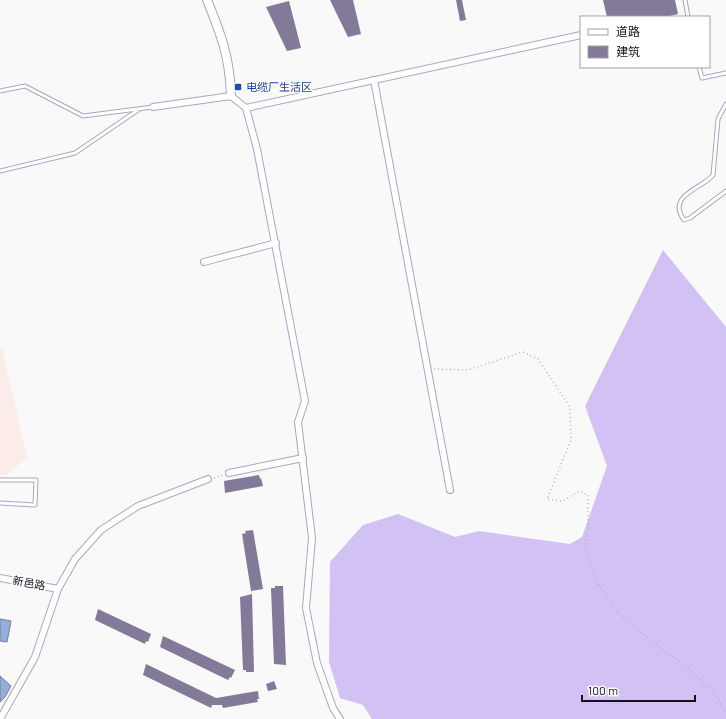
<svg xmlns="http://www.w3.org/2000/svg" width="726" height="719" font-family="Barlow,'Noto Sans SC',sans-serif">
  <rect width="100%" height="100%" fill="#f9f9f9"/>
  <polygon fill="#fcece9" points="0,349 2,349 27,457 7,475 0,475"/>
  <polygon fill="#d1c1f4" points="663,250 726,327 726,719 372,719 363,705 340,698 329,662 330,562 363,525 398,514 455,537 479,531 570,544 582,537 607,466 585,406"/>
  <g fill="#96acdb" stroke="#6f7ea2">
    <polygon points="0,619 11,621 7,642 0,641"/>
    <polygon points="0,676 11,686 5,697 0,702"/>
  </g>
  <g fill="#837999">
    <polygon points="330,0 353,0 361,34 348,37"/>
    <polygon points="456,0 462,0 466,20 460,21"/>
    <polygon points="603,0 675,0 678,14 665,17 607,17"/>
    <polygon points="289,1 301,48 287,51 266,7"/>
    <polygon points="259,475 260,479 261,478 263,486 225,493 224,481"/>
    <polygon points="253,530 263,589 251,591 242,534 246,533 245,531"/>
    <polygon points="275,586 283,586 286,665 274,664 271,588 275,588"/>
    <polygon points="252,594 254,672 246,672 246,670 243,670 240,597"/>
    <polygon points="98,609 151,634 148,642 146,641 145,644 95,620"/>
    <polygon points="163,636 235,670 231,678 230,677 228,680 160,647"/>
    <polygon points="146,664 216,698 258,691 259,699 257,699 258,702 223,708 222,705 212,705 211,708 143,675"/>
    <polygon points="274,681 277,689 268,691 266,684"/>
  </g>
  <g fill="none" stroke-linecap="round" stroke-linejoin="round">
    <g stroke="#ada3c4" stroke-width="5">
      <g id="service">
        <polyline points="685,0 688,17"/>
        <polyline points="699,67 702,78 726,73"/>
        <polyline points="0,91 25,86 83,116 153,107"/>
        <path d="M726,104l-8,15 -5,56c-11,14 -47,20 -29,45l6,-2 36,-27"/>
        <polyline points="0,171 75,153 138,110"/>
        <polyline points="0,480 36,480 35,505 0,503"/>
      </g>
    </g>
    <g stroke="#ada3c4" stroke-width="8">
      <g id="minor">
        <polyline points="374,80 450,490"/>
        <polyline points="153,107 231,96 246,108 257,149 305,401 298,422 312,538 306,608 317,663 333,708 340,719"/>
        <polyline points="246,108 581,35"/>
        <polyline points="204,262 276,243"/>
        <polyline points="229,473 303,458"/>
        <polyline points="0,578 58,589"/>
        <polyline points="0,719 35,657 58,589 75,559 101,530 138,506 208,479"/>
      </g>
    </g>
    <g stroke="#ada3c4" stroke-width="10">
      <path id="tertiary" d="M207,0c14,34 23,58 24,96"/>
    </g>
    <g stroke="#b2b1b4" stroke-width="1.5" stroke-dasharray="1 3" stroke-linecap="butt">
      <polyline points="434,369 468,370 523,352 538,359 570,407 571,440 547,499 563,501 579,491 588,495 588,523 585,549 596,580 615,610 663,651 679,661 714,692 726,714"/>
      <polyline points="214,478 224,475"/>
    </g>
    <use href="#service" stroke="#fff" stroke-width="3"/>
    <use href="#minor" stroke="#fff" stroke-width="6"/>
    <use href="#tertiary" stroke="#fff" stroke-width="8"/>
  </g>
  <rect fill="#1a4fb4" stroke="#fff" stroke-width="1.5" x="234" y="83" width="8" height="8" rx="2"/>
  <g text-anchor="middle" stroke-width="3" stroke-linejoin="round" paint-order="stroke">
    <g font-size="11" fill="#164399" stroke="#fff" text-anchor="start">
      <text x="246" y="91">电缆厂生活区</text>
    </g>
    <g font-size="11" fill="#15111d" stroke="#fff">
      <text transform="translate(29 583) rotate(10)" y="4">新邑路</text>
    </g>
  </g>
  <rect x="580" y="16" width="130" height="52" fill="#ffffff" stroke="#a1a0a5"/>
  <rect x="588" y="29" width="20" height="6" fill="#ffffff" stroke="#a1a0a5"/>
  <text x="616" y="36" font-size="12" fill="#15111d">道路</text>
  <rect x="588" y="46" width="20" height="12" fill="#837999" stroke="#a1a0a5"/>
  <text x="616" y="56" font-size="12" fill="#15111d">建筑</text>
  <path d="M582 695v6h113v-6" fill="none" stroke="#15111d" stroke-width="2"/>
  <text x="588" y="695" font-size="12" fill="#15111d" stroke="#ffffff" stroke-width="3" paint-order="stroke">100 m</text>
</svg>
